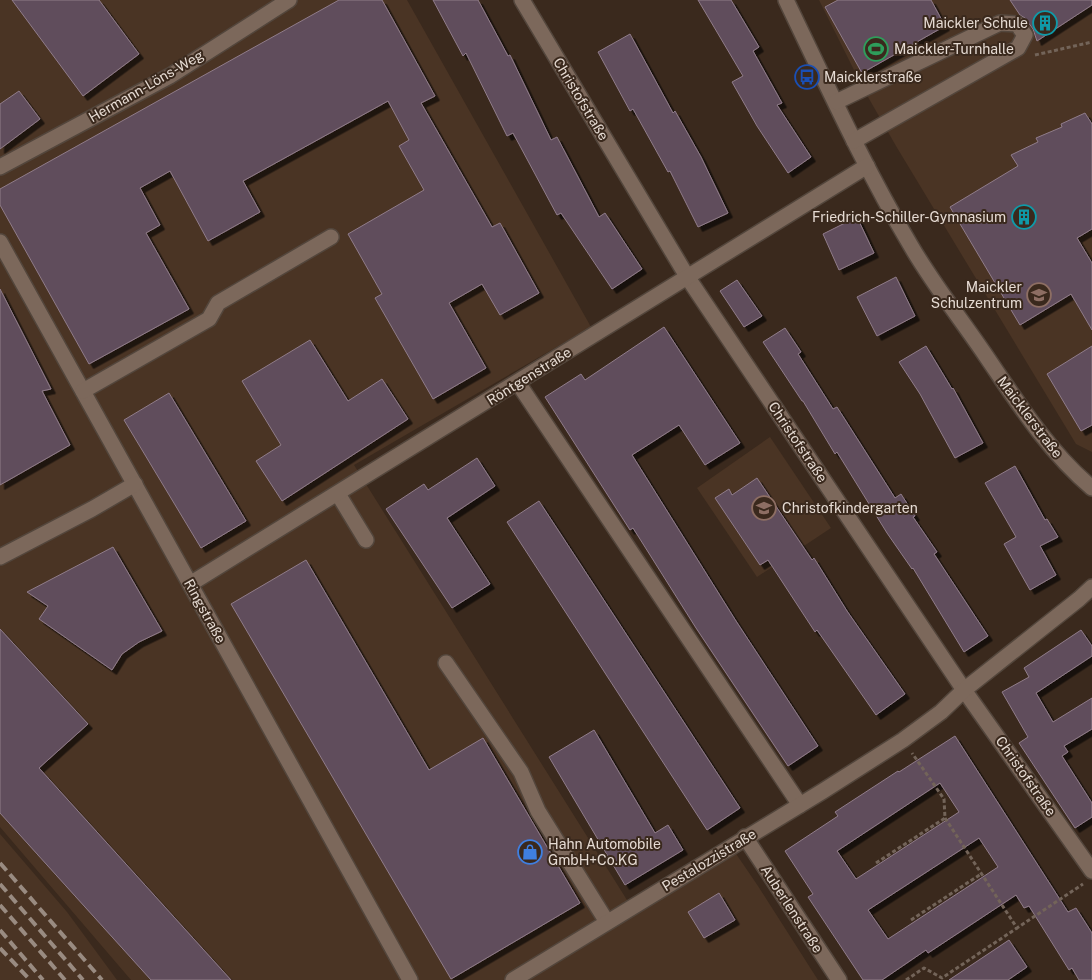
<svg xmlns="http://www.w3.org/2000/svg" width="1092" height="980" font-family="'Public Sans',sans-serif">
  <defs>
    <filter id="shadow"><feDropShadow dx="4.5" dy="4.5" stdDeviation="0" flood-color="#0009"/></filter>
  </defs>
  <rect width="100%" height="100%" fill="#3a291d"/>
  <g fill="#4a3424">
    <polygon points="0,0 407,0 591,327 354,465 632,908 730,845 758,886 818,980 131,980 0,827"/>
    <polygon points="819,0 1092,0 1092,452 1076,444 896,146 864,90"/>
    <polygon points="770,437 831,528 757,577 697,488"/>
    <polygon points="0,834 67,912 117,980 0,980"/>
  </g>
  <g fill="#604e5b" stroke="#907c8a" fill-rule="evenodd" filter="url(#shadow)">
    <polygon points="12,0 99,0 139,54 83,96"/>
    <polygon points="339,0 382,0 435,96 421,103 492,227 500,223 539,293 500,315 482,284 449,303 486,368 433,399 375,298 382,294 348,234 424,190 399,146 409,140 388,101 243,181 260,212 208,241 170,171 140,188 160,225 146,233 189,309 89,364 0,205 0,189"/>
    <polygon points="433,0 478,0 508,56 510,55 551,140 557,137 599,217 605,213 642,269 612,289 561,213 557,215 513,133 507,136 466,53 463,56"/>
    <polygon points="698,0 731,0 759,47 753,51 782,103 777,105 811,157 788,173 757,126 732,82 743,76"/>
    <polygon points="838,0 931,0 945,26 862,73 825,7"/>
    <polygon points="1010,0 1092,0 1092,5 1037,41 1033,29 1025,18 1020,15"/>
    <polygon points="630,34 673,113 675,111 701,157 728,213 698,227 670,171 668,172 633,109 630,111 598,52"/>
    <polygon points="19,91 40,119 0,149 0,104"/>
    <polygon points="1085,113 1092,124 1092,229 1077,238 1092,263 1092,330 1071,294 1020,325 950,207 1018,166 1011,155 1038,142 1036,138 1062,127 1061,124"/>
    <polygon points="857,217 874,253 839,270 823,234"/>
    <polygon points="896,277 915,316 877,336 857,297"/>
    <polygon points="737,280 762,316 744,327 720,291"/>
    <polygon points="0,289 51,389 42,391 70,445 0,485"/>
    <polygon points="664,327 740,443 705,465 679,425 632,455 736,621 818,746 788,766 696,628 633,528 630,530 545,397 581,374 585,380"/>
    <polygon points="785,328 801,352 798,354 833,409 837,407 895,498 901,494 915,516 913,517 937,552 934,554 988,636 964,652 913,568 912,569 887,533 837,452 835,454 803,401 802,401 763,342"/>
    <polygon points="310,340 348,401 382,379 408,419 282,501 256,461 281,445 242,381"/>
    <polygon points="926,346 952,389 953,388 983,443 955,458 920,394 899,362"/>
    <polygon points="1092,346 1092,425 1081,431 1047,374"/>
    <polygon points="169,393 246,521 201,548 124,420"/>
    <polygon points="477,458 495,486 447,518 490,584 452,608 386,509 424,484 428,490"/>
    <polygon points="1015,466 1045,520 1047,519 1058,537 1040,546 1056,575 1030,590 1004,544 1016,537 985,483"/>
    <polygon points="757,478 812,560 814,558 847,611 905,694 876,715 817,630 815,632 768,560 760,565 715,498 729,489 732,495"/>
    <polygon points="539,501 740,808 707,830 507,522"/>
    <polygon points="113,547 162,631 139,642 122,654 112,670 39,619 48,606 27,592"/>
    <polygon points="306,560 429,770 483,738 580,903 451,979 231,604"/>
    <polygon points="0,629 88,724 39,768 231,980 151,980 0,813"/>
    <polygon points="1081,630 1092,646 1092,656 1036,693 1053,722 1092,698 1092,729 1064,746 1068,752 1062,756 1092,803 1092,817 1075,828 1019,743 1028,737 1002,692 1029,677 1024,668"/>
    <polygon points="594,730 655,833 668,825 683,850 625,885 549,757"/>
    <path d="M955,736l113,176 8,-4 16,25v47h-13l-7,-12 -3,2 -40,-64 -5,2 -8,-13 -88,58 -2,-3 -44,30h-19l-55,-83 5,-3 -28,-43 53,-35 -3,-4 63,-41 1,1zM940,783l19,29 -103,67 -19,-28zM979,838l19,29 -110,72 -20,-29z"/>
    <polygon points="719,893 735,920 704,938 688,912"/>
    <polygon points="1009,940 1027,967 1008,980 949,980"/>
  </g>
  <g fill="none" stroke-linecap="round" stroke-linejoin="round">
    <g stroke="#53463c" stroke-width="18">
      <g id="minor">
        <polyline points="522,0 688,278 964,690 1092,871"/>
        <path d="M786,0c40,83 78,167 125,246 22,38 50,73 75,110 32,47 62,95 106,132"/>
        <polyline points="836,102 1000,23 1017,24 1025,35 1018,48 854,141"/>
        <polyline points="0,167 170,76 289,0"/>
        <polyline points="0,242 410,980"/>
        <polyline points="518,383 800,805"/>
        <polyline points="83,391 209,319 218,303 331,237"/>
        <polyline points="338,494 366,540"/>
        <polyline points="0,557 92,509 135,484"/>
        <polyline points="190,584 867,166"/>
        <polyline points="446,663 521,772 538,811 607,922"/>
        <polyline points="745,837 839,980"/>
        <polyline points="513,980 823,791 903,740 941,712 964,690 1079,599 1092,587"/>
      </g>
    </g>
    <g stroke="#736459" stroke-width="3" stroke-dasharray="4 2.5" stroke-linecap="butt">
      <polyline points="1035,55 1092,42"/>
      <polyline points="945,818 1017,928 1083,884"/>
      <polyline points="876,863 945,818 944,799 912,753"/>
      <polyline points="911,920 981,874"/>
      <polyline points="906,980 924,968 942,978 1017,928"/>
    </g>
    <use href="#minor" stroke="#7c685b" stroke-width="15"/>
    <g stroke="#998b81" stroke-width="4" stroke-dasharray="10 5" stroke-linecap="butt">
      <polyline points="0,863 102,980"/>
      <polyline points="0,884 83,980"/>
      <polyline points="0,905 65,980"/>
      <polyline points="0,930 43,980"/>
      <polyline points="0,948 30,980"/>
    </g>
  </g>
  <defs>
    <g id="building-ring" transform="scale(1.25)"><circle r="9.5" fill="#3a291d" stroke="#0f9aa8" stroke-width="1.5"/><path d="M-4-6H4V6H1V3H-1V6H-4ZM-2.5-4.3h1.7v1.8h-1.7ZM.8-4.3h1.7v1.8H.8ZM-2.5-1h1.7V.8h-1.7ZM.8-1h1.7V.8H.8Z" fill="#0f9aa8"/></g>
    <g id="stadium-ring" transform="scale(1.25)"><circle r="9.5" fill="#3a291d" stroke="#2e9e5b" stroke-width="1.5"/><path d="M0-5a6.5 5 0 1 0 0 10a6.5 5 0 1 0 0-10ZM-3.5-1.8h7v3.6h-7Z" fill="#2e9e5b"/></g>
    <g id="bus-ring" transform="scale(1.25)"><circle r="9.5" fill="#3a291d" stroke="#1a4fb4" stroke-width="1.5"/><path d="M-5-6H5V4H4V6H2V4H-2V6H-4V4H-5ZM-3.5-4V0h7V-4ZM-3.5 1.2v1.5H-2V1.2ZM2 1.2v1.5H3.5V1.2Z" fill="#1a4fb4"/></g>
    <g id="school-ring" transform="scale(1.25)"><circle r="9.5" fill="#3a291d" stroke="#8d6e63" stroke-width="1.5"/><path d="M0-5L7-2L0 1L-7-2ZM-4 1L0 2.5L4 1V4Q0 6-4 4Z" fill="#8d6e63"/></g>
    <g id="shop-ring" transform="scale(1.25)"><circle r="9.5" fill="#3a291d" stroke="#3f7fe0" stroke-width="1.5"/><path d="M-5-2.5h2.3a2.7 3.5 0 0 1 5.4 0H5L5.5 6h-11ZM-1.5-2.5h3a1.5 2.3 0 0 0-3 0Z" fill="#3f7fe0"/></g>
  </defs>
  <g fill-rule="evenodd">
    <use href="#building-ring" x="1045" y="23"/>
    <use href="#stadium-ring" x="876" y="49"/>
    <use href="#bus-ring" x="807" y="77"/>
    <use href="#building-ring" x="1024" y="217"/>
    <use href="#school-ring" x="1039" y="295"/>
    <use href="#school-ring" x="764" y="508"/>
    <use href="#shop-ring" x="530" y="852"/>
  </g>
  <g text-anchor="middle" stroke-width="4" stroke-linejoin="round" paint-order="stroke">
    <g font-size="14" fill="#e6dbd3" stroke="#3a291d" text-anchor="start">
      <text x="1028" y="28" text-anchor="end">Maickler Schule</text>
      <text x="894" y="54">Maickler-Turnhalle</text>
      <text x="824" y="82">Maicklerstraße</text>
      <text x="1006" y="222" text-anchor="end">Friedrich-Schiller-Gymnasium</text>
      <text x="1022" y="292" text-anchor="end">Maickler<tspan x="1022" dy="16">Schulzentrum</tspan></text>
      <text x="782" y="513">Christofkindergarten</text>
      <text x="548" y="849">Hahn Automobile<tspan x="548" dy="16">GmbH+Co.KG</tspan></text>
    </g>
    <g font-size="14" fill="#e6dbd3" stroke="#3a291d">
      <text transform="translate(146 86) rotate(-30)" y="5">Hermann-Löns-Weg</text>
      <text transform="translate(581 99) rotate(59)" y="5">Christofstraße</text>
      <text transform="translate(529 376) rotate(-32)" y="5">Röntgenstraße</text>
      <text transform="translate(1030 417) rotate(53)" y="5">Maicklerstraße</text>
      <text transform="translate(798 442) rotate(56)" y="5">Christofstraße</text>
      <text transform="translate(205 611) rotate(61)" y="5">Ringstraße</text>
      <text transform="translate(1026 776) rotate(55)" y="5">Christofstraße</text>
      <text transform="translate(709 860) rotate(-31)" y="5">Pestalozzistraße</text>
      <text transform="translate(792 909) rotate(57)" y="5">Auberlenstraße</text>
    </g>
  </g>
</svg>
